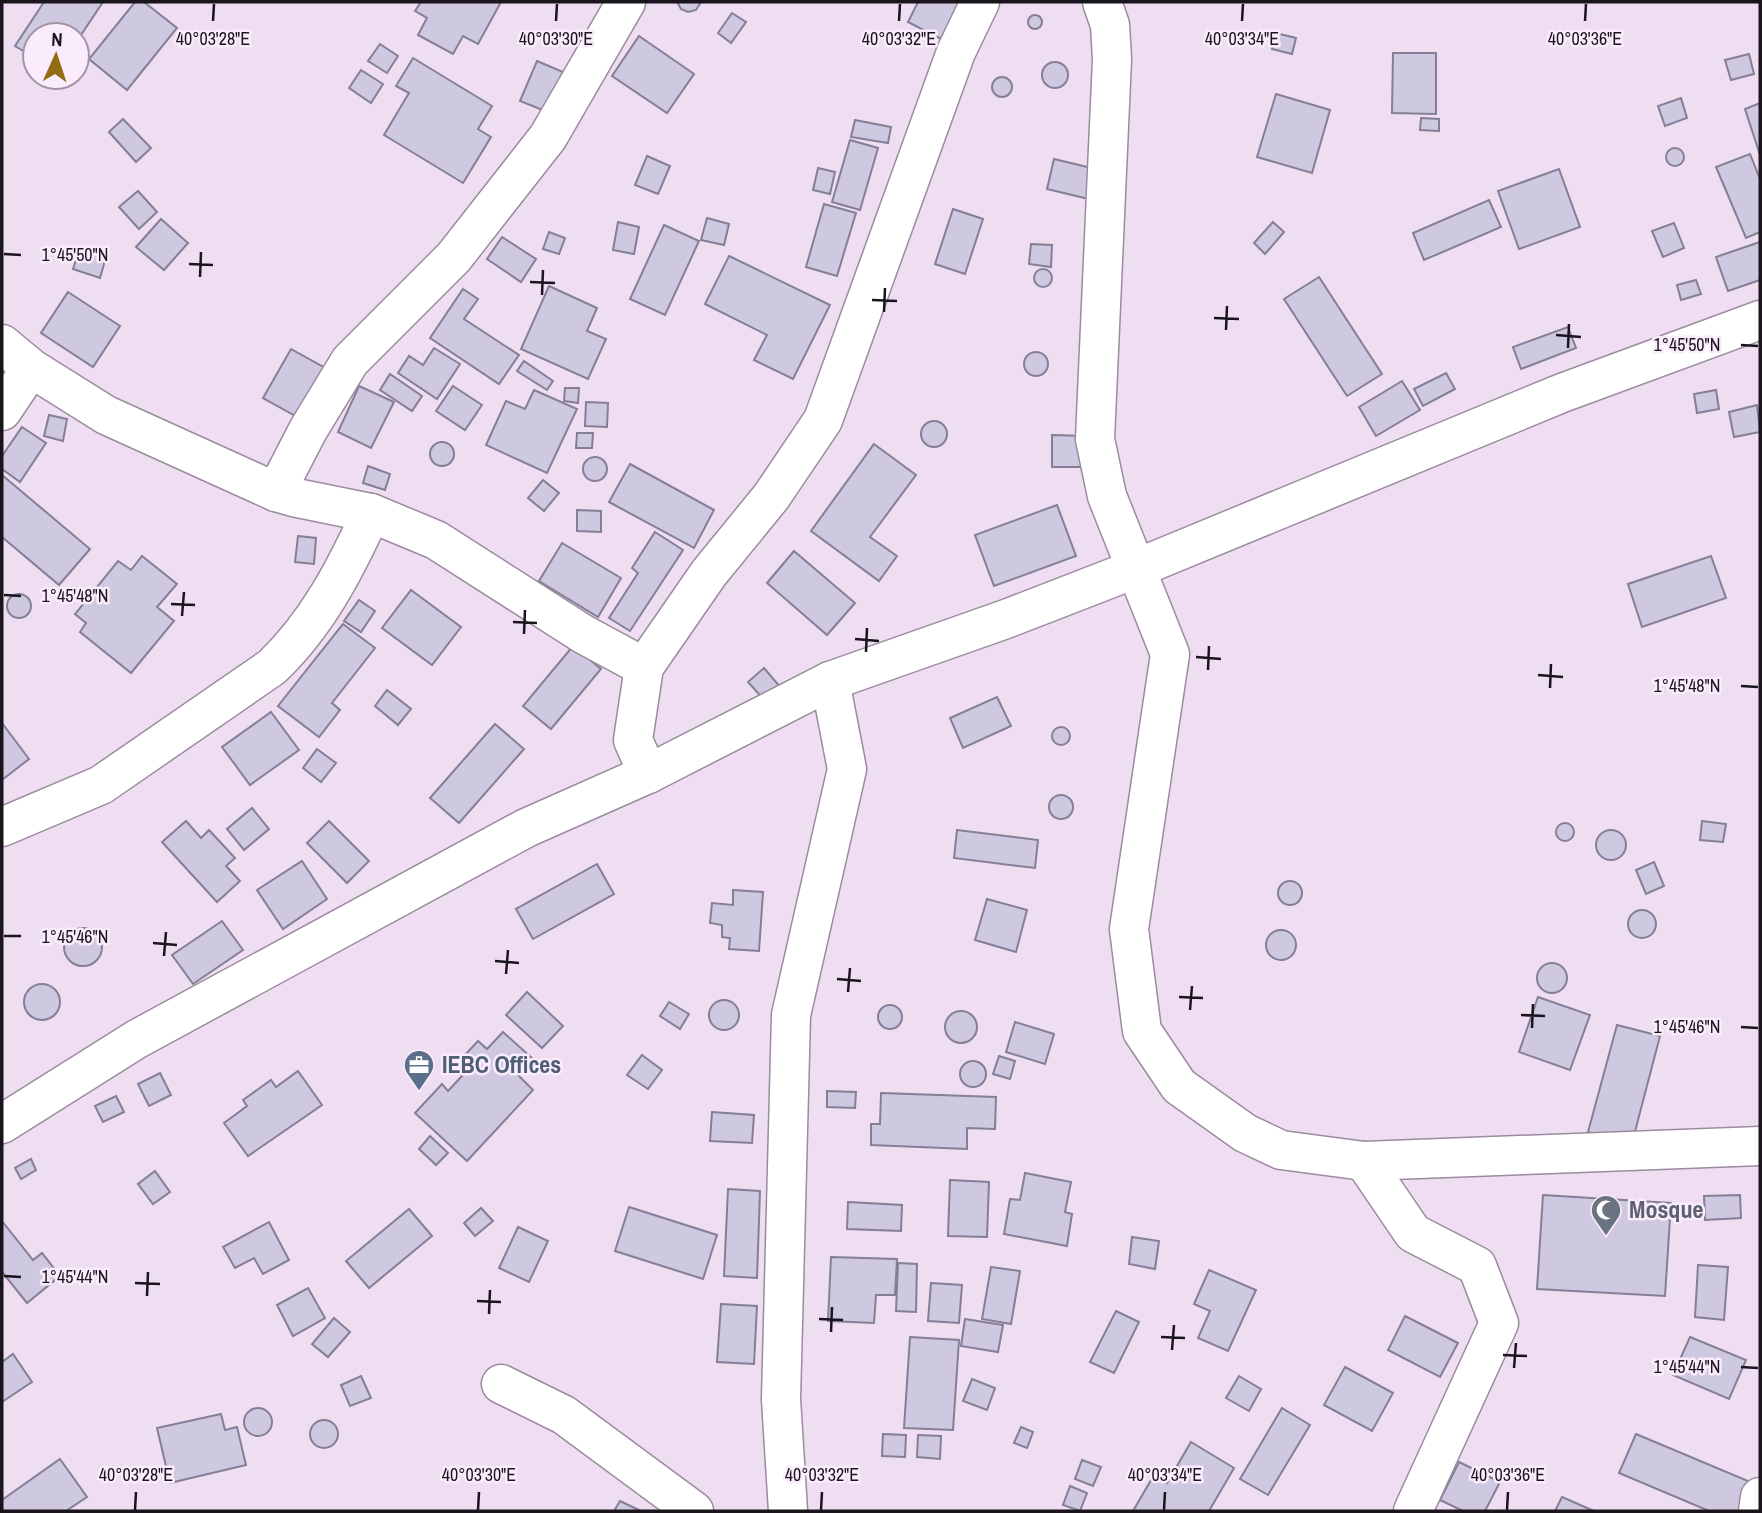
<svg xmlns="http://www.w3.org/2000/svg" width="1762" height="1513" font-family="'Archivo Narrow',sans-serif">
  <rect width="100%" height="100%" fill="#efddf2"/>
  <g fill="#cec9e1" stroke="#847f95" stroke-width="2">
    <polygon points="44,2 103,2 77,41 77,35 35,35 35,58 15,46"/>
    <polygon points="135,2 144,2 177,28 127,90 89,59"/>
    <polygon points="421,2 501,2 478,44 463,36 453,54 418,35 427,18 415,11"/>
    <polygon points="677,2 701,2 696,10 688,12 681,9"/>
    <polygon points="918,2 960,2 941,39 908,22"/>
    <polygon points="732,13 746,22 731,43 718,33"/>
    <circle cx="1035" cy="22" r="7"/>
    <polygon points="1276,33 1296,38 1292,54 1272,49"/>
    <polygon points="639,36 694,74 667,113 612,76"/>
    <polygon points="380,44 398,56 387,73 368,61"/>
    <polygon points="1393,53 1436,53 1436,114 1392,113"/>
    <polygon points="1749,54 1754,74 1731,80 1725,60"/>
    <polygon points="413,58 492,106 478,129 491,137 463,183 384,135 409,93 396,86"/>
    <polygon points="537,61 563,72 545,111 520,101"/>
    <circle cx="1055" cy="75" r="13"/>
    <polygon points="361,70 383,84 371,103 349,88"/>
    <circle cx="1002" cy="87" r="10"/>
    <polygon points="1276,94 1330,110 1312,173 1257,157"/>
    <polygon points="1681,98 1687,118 1665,126 1658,106"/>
    <polygon points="1760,103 1760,155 1745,109"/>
    <polygon points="1421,118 1439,119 1439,131 1420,130"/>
    <polygon points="123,119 151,148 136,162 109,132"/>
    <polygon points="855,120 891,127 888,143 851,137"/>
    <polygon points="850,140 878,148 860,210 832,202"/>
    <circle cx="1675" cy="157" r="9"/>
    <polygon points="1750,154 1760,179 1760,232 1746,238 1716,167"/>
    <polygon points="647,156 670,166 658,194 635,185"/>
    <polygon points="1054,159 1100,170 1093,200 1047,189"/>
    <polygon points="818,168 835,172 830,194 813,190"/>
    <polygon points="1559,169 1580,227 1519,249 1498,191"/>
    <polygon points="138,191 157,212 139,229 119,207"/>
    <polygon points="1489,200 1501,227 1424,260 1413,233"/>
    <polygon points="824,204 856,213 837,276 806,267"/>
    <polygon points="953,209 983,219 965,274 935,264"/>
    <polygon points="707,218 729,224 724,245 701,240"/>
    <polygon points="161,219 188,243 164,270 136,247"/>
    <polygon points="618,222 639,227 634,254 613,250"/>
    <polygon points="1273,222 1284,232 1265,254 1254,243"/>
    <polygon points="1674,223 1684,248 1663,257 1652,231"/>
    <polygon points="664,225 699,241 665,315 630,299"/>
    <polygon points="549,232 565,238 559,254 543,249"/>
    <polygon points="502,237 536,259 521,282 487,259"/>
    <polygon points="1760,242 1760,280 1728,291 1716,257"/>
    <polygon points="1031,244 1052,245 1051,267 1029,264"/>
    <polygon points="80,248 106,257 100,278 73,269"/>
    <polygon points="729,256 830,305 793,379 754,360 767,335 705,304"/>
    <circle cx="1043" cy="278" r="9"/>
    <polygon points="1319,277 1382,374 1347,396 1284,299"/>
    <polygon points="1696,280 1701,294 1681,300 1677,285"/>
    <polygon points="549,286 597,308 587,331 606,339 588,379 521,349"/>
    <polygon points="463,289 478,299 464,319 519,355 499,384 430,338"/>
    <polygon points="68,292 120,326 93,367 41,333"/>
    <polygon points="1568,327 1576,348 1521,369 1513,347"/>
    <polygon points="434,348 460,364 437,399 398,373 409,356 423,365"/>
    <polygon points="291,349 327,369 299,418 263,398"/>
    <circle cx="1036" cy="364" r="12"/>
    <polygon points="524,361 553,381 547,390 517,371"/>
    <polygon points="1446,373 1455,389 1423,406 1414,389"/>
    <polygon points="390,374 422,396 412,411 380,390"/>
    <polygon points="1402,381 1420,410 1376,436 1359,407"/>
    <polygon points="359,386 394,402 371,448 338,432"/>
    <polygon points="453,386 482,405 465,430 436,411"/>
    <polygon points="565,388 579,388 578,403 564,401"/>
    <polygon points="534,390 577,409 547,473 486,445 506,401 525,409"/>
    <polygon points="1716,390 1719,409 1697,413 1694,394"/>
    <polygon points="586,402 608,403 607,427 585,426"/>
    <polygon points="1757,405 1760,432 1734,437 1729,412"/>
    <polygon points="49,415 67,419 63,441 44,436"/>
    <circle cx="934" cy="434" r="13"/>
    <polygon points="22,427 46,443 20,482 2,469 2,456"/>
    <polygon points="577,433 593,433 592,448 576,448"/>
    <polygon points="1052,435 1087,436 1087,467 1052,467"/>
    <circle cx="442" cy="454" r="12"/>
    <polygon points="874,444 916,475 870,537 897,556 879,581 811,531"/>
    <circle cx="595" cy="469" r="12"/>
    <polygon points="630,464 714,510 694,548 609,502"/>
    <polygon points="368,466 390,474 385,490 363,483"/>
    <polygon points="2,475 90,549 59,585 2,537"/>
    <polygon points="543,480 559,493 544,511 528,498"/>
    <polygon points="1057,505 1076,556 994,586 975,535"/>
    <polygon points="577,510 601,511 601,532 577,531"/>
    <polygon points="655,532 683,550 630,631 609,618 638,573 632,568"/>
    <polygon points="298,536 316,538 314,564 295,562"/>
    <polygon points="562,543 621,578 598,617 539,581"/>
    <polygon points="794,551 855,603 827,635 767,583"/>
    <polygon points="142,556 177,584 157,607 174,621 131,673 80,632 86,623 75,614 118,561 131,570"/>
    <polygon points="1711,556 1726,598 1642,627 1628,584"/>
    <polygon points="411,590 461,627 432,665 382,628"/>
    <circle cx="19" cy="606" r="12"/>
    <polygon points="359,600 375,611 361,632 344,621"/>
    <polygon points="343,624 375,648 332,703 340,710 319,737 278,706"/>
    <polygon points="573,646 601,669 551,729 523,706"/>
    <polygon points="764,668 782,689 766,702 748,682"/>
    <polygon points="387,690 411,709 398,725 375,706"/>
    <polygon points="997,697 1011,726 963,748 950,718"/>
    <polygon points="271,712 299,750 250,785 222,747"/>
    <polygon points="2,723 29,759 2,780"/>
    <polygon points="495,724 524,749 459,823 430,798"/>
    <circle cx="1061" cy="736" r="9"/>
    <polygon points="317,749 336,763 321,782 303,768"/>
    <circle cx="1061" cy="807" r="12"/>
    <polygon points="252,808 269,829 244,850 227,829"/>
    <polygon points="186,821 201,838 209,830 235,858 226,866 240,881 217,902 162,842"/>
    <polygon points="329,821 369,861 347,883 307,843"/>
    <polygon points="1702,821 1726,824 1723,842 1700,840"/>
    <circle cx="1565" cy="832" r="9"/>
    <polygon points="957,830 1038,840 1035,868 954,858"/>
    <circle cx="1611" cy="845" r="15"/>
    <polygon points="302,861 327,899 283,929 257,890"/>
    <polygon points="1654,862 1664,886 1646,894 1636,870"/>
    <polygon points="597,864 614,894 533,939 516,909"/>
    <circle cx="1290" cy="893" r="12"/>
    <polygon points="733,890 763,892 759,951 729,949 730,938 722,937 722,925 710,923 712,903 733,905"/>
    <polygon points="987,899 1027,910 1016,952 975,940"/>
    <circle cx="1642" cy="924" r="14"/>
    <polygon points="222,921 243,950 193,984 172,955"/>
    <circle cx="83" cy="947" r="19"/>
    <circle cx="1281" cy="945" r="15"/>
    <circle cx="1552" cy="978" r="15"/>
    <circle cx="42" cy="1002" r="18"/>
    <polygon points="527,992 563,1026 542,1048 506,1015"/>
    <polygon points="1538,997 1590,1015 1570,1070 1519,1052"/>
    <circle cx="724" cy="1015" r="15"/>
    <polygon points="669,1002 689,1014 680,1029 660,1016"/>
    <circle cx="890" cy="1017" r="12"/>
    <circle cx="961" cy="1027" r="16"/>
    <polygon points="1015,1022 1054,1034 1045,1064 1006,1052"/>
    <polygon points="1617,1025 1660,1036 1632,1143 1588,1132"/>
    <polygon points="503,1032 533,1059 518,1075 533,1090 467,1161 415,1113 442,1084 448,1091 462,1076 453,1068 478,1041 487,1049"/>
    <polygon points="642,1055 662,1070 648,1089 627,1075"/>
    <polygon points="999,1056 1015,1061 1010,1079 993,1074"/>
    <circle cx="973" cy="1074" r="13"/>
    <polygon points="298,1071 322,1105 248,1156 224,1123 247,1106 243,1100 271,1080 276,1087"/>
    <polygon points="160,1073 171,1095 149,1106 138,1084"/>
    <polygon points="827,1091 856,1092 855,1108 827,1107"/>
    <polygon points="881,1093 996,1097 995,1129 967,1128 967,1149 871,1145 871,1124 880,1124"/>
    <polygon points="116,1096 124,1112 103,1122 95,1106"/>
    <polygon points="712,1112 754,1115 752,1143 710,1141"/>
    <polygon points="430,1136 448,1153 436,1165 419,1149"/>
    <polygon points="31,1159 36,1170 21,1179 15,1168"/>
    <polygon points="155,1171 170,1192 153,1204 138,1184"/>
    <polygon points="1025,1173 1071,1182 1065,1212 1072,1214 1067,1246 1004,1234 1010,1199 1020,1200"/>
    <polygon points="950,1180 989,1182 987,1237 948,1236"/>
    <polygon points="728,1189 760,1191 757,1278 724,1276"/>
    <polygon points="1543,1195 1671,1203 1665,1296 1537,1289"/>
    <polygon points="1740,1195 1741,1218 1705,1220 1704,1196"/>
    <polygon points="848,1202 902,1205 901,1231 847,1229"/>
    <polygon points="629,1207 717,1235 703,1279 615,1251"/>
    <polygon points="481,1208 493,1221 475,1236 464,1223"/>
    <polygon points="409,1209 432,1236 369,1288 346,1261"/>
    <polygon points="2,1221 33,1260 42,1253 60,1276 27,1303 2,1272"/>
    <polygon points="269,1222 289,1260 263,1274 254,1258 235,1268 223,1247"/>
    <polygon points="518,1227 548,1241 529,1282 499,1268"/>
    <polygon points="1132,1237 1159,1241 1155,1269 1129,1264"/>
    <polygon points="831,1257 897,1259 895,1295 876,1295 874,1323 828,1321"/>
    <polygon points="898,1263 917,1264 916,1312 896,1311"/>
    <polygon points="1698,1265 1728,1267 1724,1320 1695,1317"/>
    <polygon points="991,1267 1020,1271 1011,1324 982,1319"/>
    <polygon points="1209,1270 1256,1290 1228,1351 1198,1338 1210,1311 1194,1304"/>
    <polygon points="931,1283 962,1285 959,1323 928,1321"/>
    <polygon points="308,1288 325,1318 293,1336 277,1305"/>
    <polygon points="721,1304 757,1306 754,1364 717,1362"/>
    <polygon points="1116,1311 1139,1322 1114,1373 1090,1362"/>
    <polygon points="1405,1316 1458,1343 1440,1377 1388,1350"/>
    <polygon points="334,1318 350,1332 328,1357 312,1344"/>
    <polygon points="965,1319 1003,1325 998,1352 961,1346"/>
    <polygon points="910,1337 959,1340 953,1430 904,1428"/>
    <polygon points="1690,1337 1746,1360 1729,1399 1673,1375"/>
    <polygon points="13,1354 32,1382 2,1402 2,1362"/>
    <polygon points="1345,1367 1393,1393 1372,1431 1324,1405"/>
    <polygon points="361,1376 371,1398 350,1406 341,1385"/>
    <polygon points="1239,1376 1261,1389 1249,1411 1226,1398"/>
    <polygon points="972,1379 995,1388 987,1410 963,1401"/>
    <polygon points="1282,1408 1310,1425 1268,1495 1240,1479"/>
    <circle cx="258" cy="1422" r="14"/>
    <polygon points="221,1414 225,1430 237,1427 246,1465 170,1483 157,1428"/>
    <circle cx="324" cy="1434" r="14"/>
    <polygon points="1021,1427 1033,1432 1027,1448 1014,1443"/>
    <polygon points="883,1434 906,1435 905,1457 882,1456"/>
    <polygon points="1636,1434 1760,1486 1753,1511 1709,1511 1619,1473"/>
    <polygon points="918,1435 941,1436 940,1459 917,1457"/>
    <polygon points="1191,1442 1234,1468 1209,1511 1133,1511 1154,1475 1167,1483"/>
    <polygon points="60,1459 87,1497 66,1511 2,1511 2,1500"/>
    <polygon points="1082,1460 1101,1467 1093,1486 1075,1479"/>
    <polygon points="1459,1462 1500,1482 1485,1511 1463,1511 1440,1500"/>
    <polygon points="1070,1486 1087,1493 1080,1511 1063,1505"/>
    <polygon points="1562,1497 1594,1511 1555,1511"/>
    <polygon points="620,1501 641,1511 614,1511"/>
  </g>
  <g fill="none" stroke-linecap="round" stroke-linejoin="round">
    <g stroke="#9b8b9e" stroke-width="41">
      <g id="minor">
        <polyline points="1102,2 1110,25 1112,59 1095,439 1107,496 1170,654 1129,929 1142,1031 1179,1086 1245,1133 1281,1150 1364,1161 1760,1146"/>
        <polyline points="2,344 31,368 106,415 245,478 276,492 297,498 371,513 436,540 583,634 644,667"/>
        <polyline points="2,411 31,368"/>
        <polyline points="276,492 308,430 350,361 454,257 548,137 626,2"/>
        <polyline points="648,774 633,740 644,667 709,573 771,497 823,420 956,52 980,2"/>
        <path d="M2,827l99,-42 171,-118c45,-43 73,-97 99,-154"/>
        <polyline points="2,1124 137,1039 526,828 648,774 830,681 1006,619 1135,569 1562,393 1760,320"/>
        <polyline points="1364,1161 1413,1233 1477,1266 1499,1323 1413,1511"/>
        <polyline points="501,1384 564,1415 694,1511"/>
        <polyline points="788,1511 781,1399 791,1015 847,769 830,681"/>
        <polyline points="1758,1511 1760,1497"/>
      </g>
    </g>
    <use href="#minor" stroke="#fff" stroke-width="38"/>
  </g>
  <path fill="none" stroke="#1a141c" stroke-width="2.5" d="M213,21l1,-17M556,21l1,-17M899,21l1,-17M1242,21l1,-17M1585,21l1,-17M4,254l17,1M189,264l24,1M200,277l1,-25M530,282l25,1M542,295l1,-25M872,300l25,1M884,312l1,-24M1214,318l25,1M1226,330l1,-24M1556,335l25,2M1741,345l17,1M1568,348l1,-24M4,595l17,1M171,604l24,1M182,616l2,-24M513,622l24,1M524,634l1,-24M855,639l24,2M866,652l1,-24M1196,657l25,2M1208,670l1,-24M1538,675l25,2M1741,686l17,1M1550,688l1,-24M4,936h17M153,943l24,2M164,956l2,-24M495,961l24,2M506,974l2,-24M837,979l24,2M848,992l2,-24M1179,997l24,1M1190,1010l2,-24M1521,1015l24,1M1741,1027l17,1M1532,1028l1,-24M4,1276l17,1M135,1283l25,1M147,1296l1,-24M477,1301l24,1M489,1314l1,-24M819,1319l24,1M831,1332l1,-25M1161,1337l24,1M1172,1350l2,-25M1503,1355l24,1M1741,1367l17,1M1514,1368l2,-25M135,1510l1,-18M478,1510l1,-18M821,1510l1,-18M1164,1510l1,-18M1507,1510l1,-18"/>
  <defs>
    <g id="office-pin" transform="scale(1.575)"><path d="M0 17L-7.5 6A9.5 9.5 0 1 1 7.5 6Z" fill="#5c6f8a" stroke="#faecfc"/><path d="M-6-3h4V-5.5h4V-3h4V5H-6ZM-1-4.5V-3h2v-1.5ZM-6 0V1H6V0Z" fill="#fff"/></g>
    <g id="mosque-pin" transform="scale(1.575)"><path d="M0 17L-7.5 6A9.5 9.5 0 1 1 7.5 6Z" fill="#6b7280" stroke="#faecfc"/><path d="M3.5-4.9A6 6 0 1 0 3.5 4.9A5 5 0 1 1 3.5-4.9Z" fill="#fff"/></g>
  </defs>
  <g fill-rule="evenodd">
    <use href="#office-pin" x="419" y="1065"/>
    <use href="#mosque-pin" x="1606" y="1210"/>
  </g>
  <g text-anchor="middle" stroke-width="5" stroke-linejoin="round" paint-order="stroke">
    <g font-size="24" font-weight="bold" fill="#4e5e75" stroke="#faecfc" text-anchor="start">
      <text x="442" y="1073">IEBC Offices</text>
    </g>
    <g font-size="24" font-weight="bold" fill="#5b616d" stroke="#faecfc" text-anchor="start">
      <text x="1629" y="1218">Mosque</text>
    </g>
  </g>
  <g font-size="18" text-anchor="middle" fill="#1a141c" stroke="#faecfc" stroke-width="5" stroke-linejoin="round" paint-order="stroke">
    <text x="213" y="45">40°03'28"E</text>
    <text x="556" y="45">40°03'30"E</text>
    <text x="899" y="45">40°03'32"E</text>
    <text x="1242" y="45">40°03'34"E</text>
    <text x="1585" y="45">40°03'36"E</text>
    <text x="75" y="261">1°45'50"N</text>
    <text x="1687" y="351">1°45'50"N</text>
    <text x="75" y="602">1°45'48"N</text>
    <text x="1687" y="692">1°45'48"N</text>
    <text x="75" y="943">1°45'46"N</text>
    <text x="1687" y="1033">1°45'46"N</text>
    <text x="75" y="1283">1°45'44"N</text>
    <text x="1687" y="1373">1°45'44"N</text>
    <text x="136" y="1481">40°03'28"E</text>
    <text x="479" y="1481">40°03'30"E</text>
    <text x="822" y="1481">40°03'32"E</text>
    <text x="1165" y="1481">40°03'34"E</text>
    <text x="1508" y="1481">40°03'36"E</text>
  </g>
  <rect width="1762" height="1513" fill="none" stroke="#1a141c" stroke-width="7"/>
  <g transform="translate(56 56) rotate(3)"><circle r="33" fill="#faecfc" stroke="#a096a2" stroke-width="2"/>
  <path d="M0-5L12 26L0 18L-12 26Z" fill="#926b13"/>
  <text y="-10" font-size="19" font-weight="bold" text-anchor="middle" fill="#1a141c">N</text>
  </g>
</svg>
